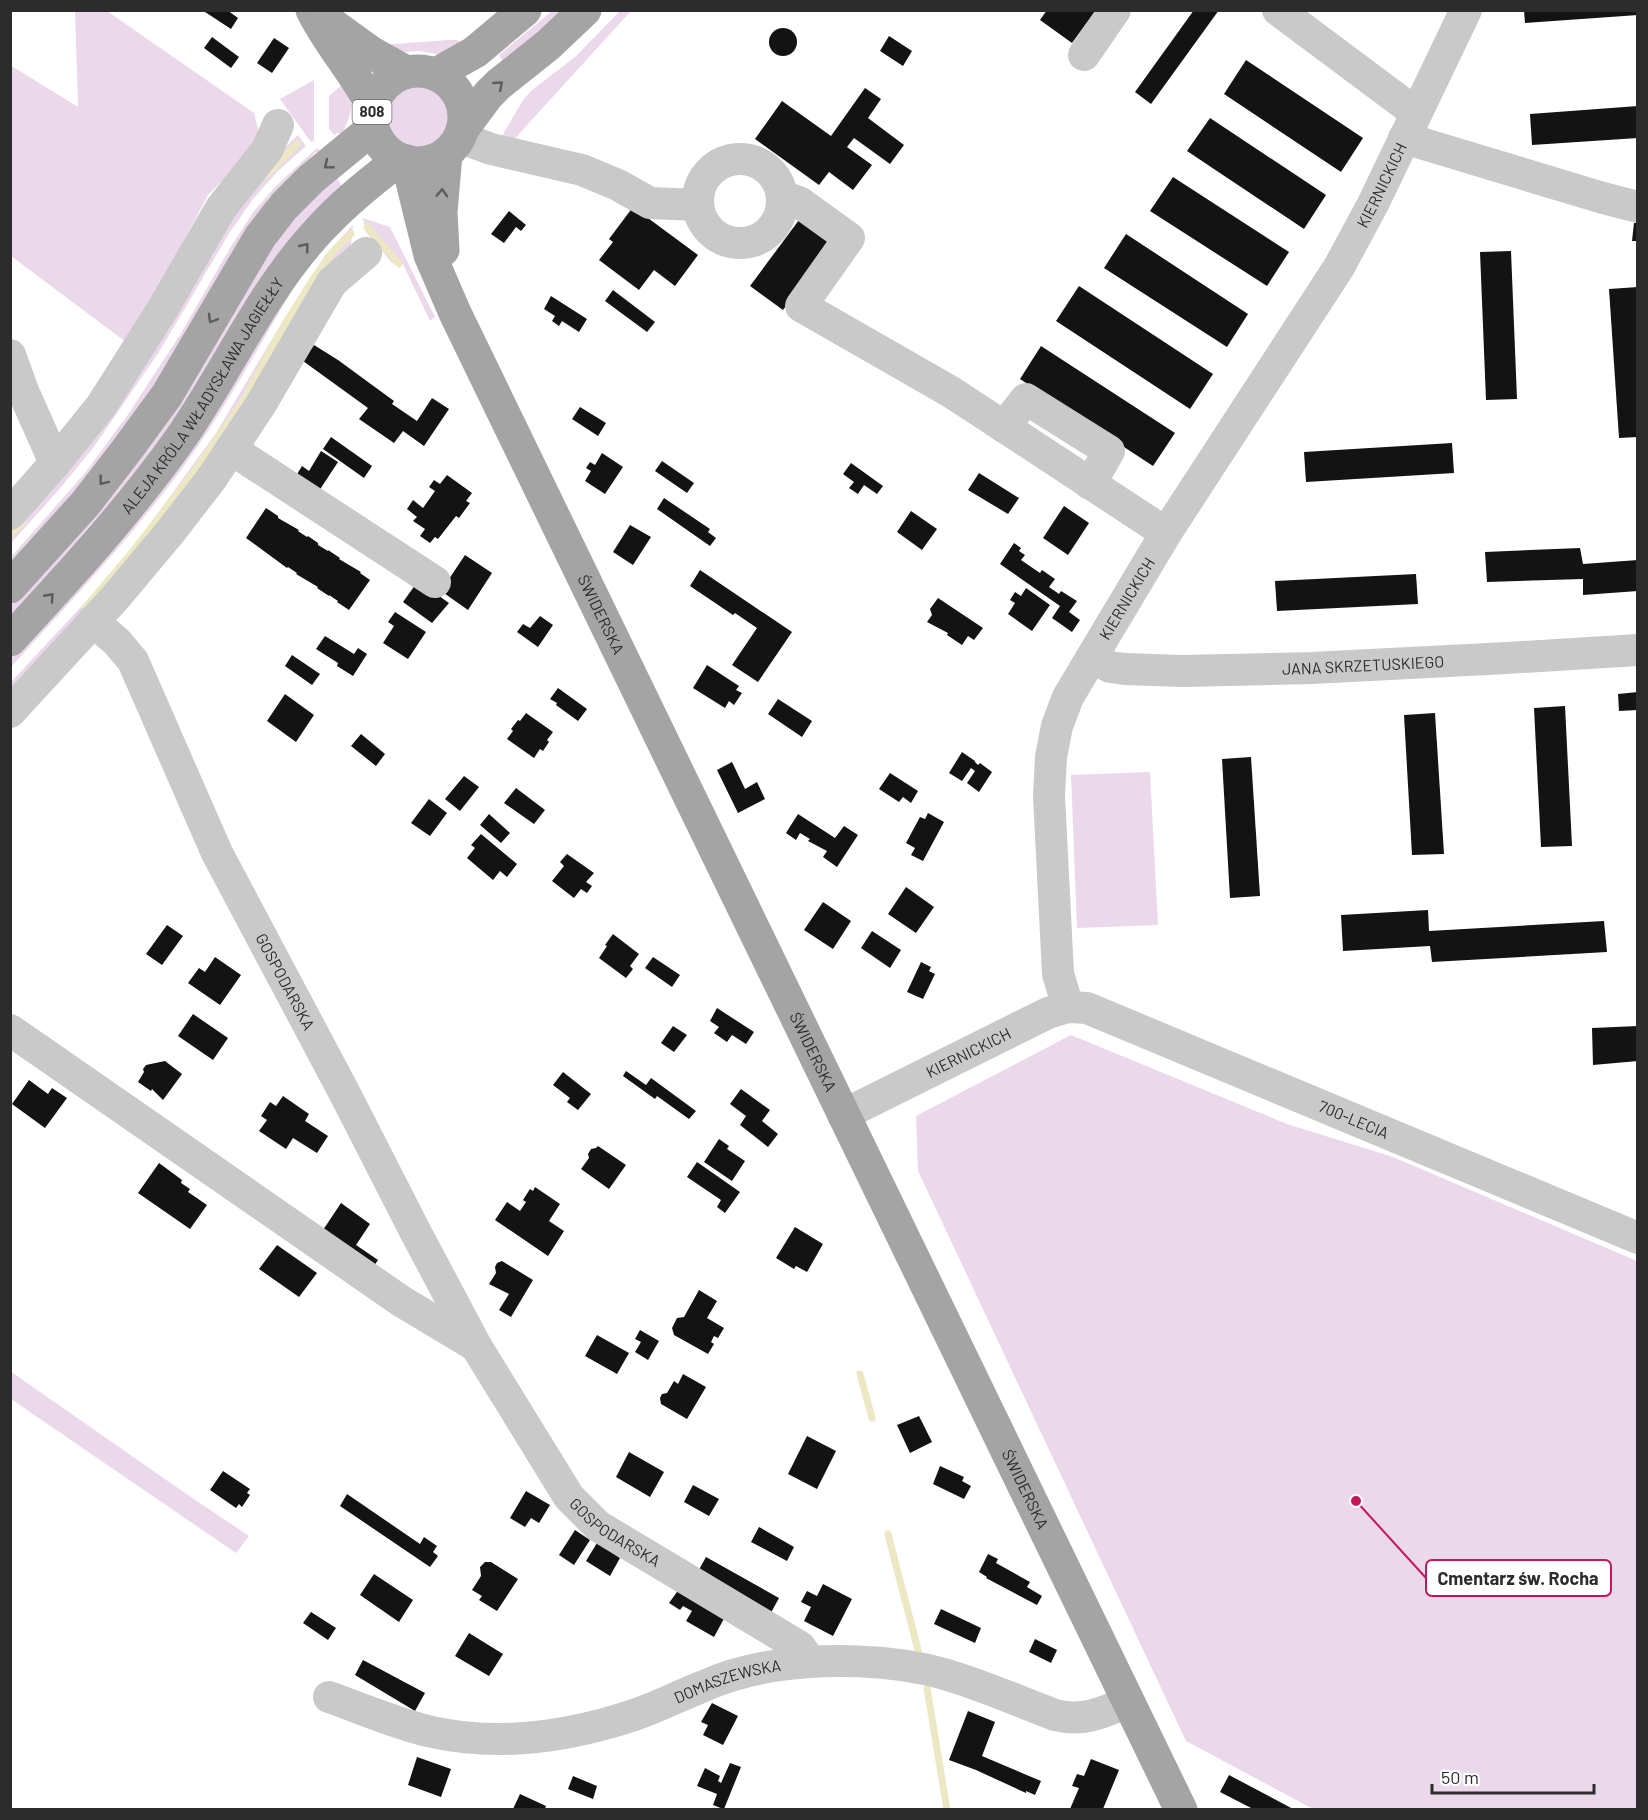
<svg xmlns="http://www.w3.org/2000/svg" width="1648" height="1820" font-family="Barlow,sans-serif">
  <rect width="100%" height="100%" fill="#fff"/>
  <g fill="#ebd8eb">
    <polygon points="75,11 107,11 254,113 261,141 208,195 164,278 126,342 11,256 10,65 78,107"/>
    <polygon points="552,11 565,11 504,63 499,55"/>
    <polygon points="620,11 631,11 507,147 498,143 523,100 532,90 575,57"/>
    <polygon points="449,40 457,40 462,43 447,56 420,51 403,52 380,45"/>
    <polygon points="314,80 314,140 311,142 280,99"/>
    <path d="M347,81c9,19 4,35 -5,53l-6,-1 -1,3 -6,-7v-33z"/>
    <circle cx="419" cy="118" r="31"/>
    <polygon points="298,135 306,146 278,171 253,199 230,232 159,352 93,448 57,492 11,543 11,526 280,152"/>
    <polygon points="317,148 321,152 316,152 274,195 270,196 156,384 70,500 11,566 11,557 85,473 129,413 180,335 230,248 254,211 277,185"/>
    <polygon points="335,175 344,189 107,511 11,618 11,606 83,526 274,238"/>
    <polygon points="363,218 390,227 435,317 430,321 403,264 392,263 366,232"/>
    <polygon points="353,225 351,245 333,266 223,446 11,699 11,682 105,581 145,531 216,433 281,324 326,254"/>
    <path d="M315,253c-46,73 -85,151 -137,221 -51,68 -110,130 -167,193l-1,-7 68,-74z"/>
    <polygon points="1150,772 1158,925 1077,928 1071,775"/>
    <polygon points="1071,1035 1287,1124 1393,1157 1637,1261 1637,1809 1313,1809 1186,1741 918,1171 916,1116"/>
    <polygon points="10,1371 182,1491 249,1536 236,1553 11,1399"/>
  </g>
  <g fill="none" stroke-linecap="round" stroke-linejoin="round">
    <g stroke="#ece8c3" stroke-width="7">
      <polyline points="265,176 297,144"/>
      <polyline points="367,227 399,264"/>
      <polyline points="10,535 23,521"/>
      <polyline points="85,608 133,551 191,476 242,403 288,319 315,276 335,249 351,234"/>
      <polyline points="860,1374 872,1418"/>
      <polyline points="888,1534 919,1654"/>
      <polyline points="927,1688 947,1810"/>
    </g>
  </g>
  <g fill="#131313">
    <polygon points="202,10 227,10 238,18 231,29"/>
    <polygon points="1047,10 1096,10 1072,43 1040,20"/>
    <polygon points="1194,10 1219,10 1151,104 1135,92"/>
    <polygon points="1524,10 1638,10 1638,15 1525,23"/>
    <circle cx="783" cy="42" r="14"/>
    <polygon points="889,36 912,51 903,66 880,51"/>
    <polygon points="212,37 239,57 231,68 204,48"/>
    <polygon points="274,38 289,48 272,73 257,63"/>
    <polygon points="1246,60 1363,138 1341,172 1224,94"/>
    <polygon points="865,88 881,99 868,118 904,145 890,164 854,138 847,147 872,165 853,190 829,172 819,185 755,139 782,101 831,136"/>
    <polygon points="1638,106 1638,138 1532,145 1530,114"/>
    <polygon points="1210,118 1326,195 1304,229 1187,151"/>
    <polygon points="1173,177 1289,252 1267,286 1150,211"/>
    <polygon points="633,207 698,255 675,286 654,270 639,290 599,260 613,242 609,239"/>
    <polygon points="509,211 526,225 521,231 516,227 504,243 491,234"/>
    <polygon points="799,220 831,243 783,310 750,286"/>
    <polygon points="1634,223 1638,223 1638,241 1632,241"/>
    <polygon points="1126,234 1248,314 1227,347 1104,268"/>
    <polygon points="1511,251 1517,399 1486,400 1480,252"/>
    <polygon points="1079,286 1213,374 1190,409 1056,321"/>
    <polygon points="1638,287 1638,437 1619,438 1609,289"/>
    <polygon points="613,290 655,322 647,332 605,301"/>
    <polygon points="551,296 587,319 579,332 562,321 559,326 552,321 555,316 544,309"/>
    <polygon points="314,345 338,360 394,401 392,404 417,421 432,398 449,409 424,446 403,431 394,443 359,419 368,408 303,361"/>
    <polygon points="1041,346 1175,433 1153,466 1020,379"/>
    <polygon points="580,407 606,423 598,436 572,419"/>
    <polygon points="331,437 372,466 364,478 323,449"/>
    <polygon points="1452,443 1454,473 1306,482 1304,452"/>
    <polygon points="321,451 338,462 317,494 294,479 302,466 309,471"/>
    <polygon points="602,453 623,467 605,494 585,481 591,471 586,468 590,462 595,465"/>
    <polygon points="662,461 694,483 687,493 655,471"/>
    <polygon points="851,463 883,486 877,494 864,485 858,494 849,488 854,482 843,474"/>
    <polygon points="979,473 1019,498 1008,514 968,490"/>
    <polygon points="447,475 472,493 466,501 470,503 459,518 456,516 438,539 435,537 430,543 420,536 425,529 413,521 417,517 407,509 413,500 423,508 435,491 429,487 434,480 440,484"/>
    <polygon points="664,498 710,529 708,532 716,538 710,546 657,509"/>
    <polygon points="1064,506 1089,523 1068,555 1043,538"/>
    <polygon points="266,508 278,516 278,518 299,530 298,531 307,537 308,536 318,543 318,545 328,551 328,550 340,558 339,559 361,572 360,573 370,580 349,610 337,602 338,601 329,595 329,596 317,588 318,587 296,574 297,573 288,567 287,568 246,538"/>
    <polygon points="911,511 937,529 922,550 897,532"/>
    <polygon points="630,525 651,537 633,565 613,552"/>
    <polygon points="1014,543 1021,548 1019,551 1025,555 1021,560 1040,573 1042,570 1055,579 1049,587 1059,594 1061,591 1077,601 1069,612 1080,620 1072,632 1052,618 1060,606 1000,564"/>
    <polygon points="1580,548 1583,564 1638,560 1638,591 1583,595 1583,579 1487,582 1485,552"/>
    <polygon points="465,555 492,573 468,610 441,591"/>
    <polygon points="700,570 792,632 758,682 732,665 757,628 735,613 733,615 690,586"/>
    <polygon points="1416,574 1418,604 1277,611 1275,581"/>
    <polygon points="418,581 449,603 432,623 403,602"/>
    <polygon points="1026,588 1050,605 1032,631 1008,614 1015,603 1010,600 1015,592 1021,596"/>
    <polygon points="938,598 983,628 974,640 968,636 962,645 947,635 948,633 927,622 932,615 930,609"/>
    <polygon points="395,612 426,632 408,659 383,643 394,626 388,622"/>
    <polygon points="540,616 553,625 538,647 517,632 523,624 530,628"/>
    <polygon points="325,636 354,654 358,648 367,654 353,676 337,666 338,663 316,649"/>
    <polygon points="292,655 320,674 312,685 285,666"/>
    <polygon points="707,665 739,686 736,690 742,693 734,705 729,701 725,708 693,688"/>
    <polygon points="558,688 587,709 578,721 556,705 557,703 550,699"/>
    <polygon points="1638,692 1638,710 1619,711 1618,694"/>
    <polygon points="285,694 314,715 296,742 267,721"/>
    <polygon points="778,699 812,721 802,737 768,714"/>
    <polygon points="1565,706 1572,846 1541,847 1534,708"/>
    <polygon points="526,713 553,732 547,740 549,742 543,751 540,749 534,758 507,739 513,731 511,729 518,720 520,721"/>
    <polygon points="1435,713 1444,854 1412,855 1404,715"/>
    <polygon points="361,734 385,754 376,766 351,746"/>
    <polygon points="962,752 975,761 975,762 978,765 980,763 992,772 979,792 967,783 975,771 971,768 962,781 949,773"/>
    <polygon points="1251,757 1260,896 1230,898 1222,759"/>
    <polygon points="732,762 745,789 757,782 765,799 738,813 717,770"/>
    <polygon points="890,773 918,791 911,803 903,797 899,802 879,789"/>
    <polygon points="464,776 479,787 460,811 445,799"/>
    <polygon points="516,788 545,810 534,824 504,803"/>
    <polygon points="429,799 447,813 430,836 411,823"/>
    <polygon points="928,813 944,822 923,861 911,855 915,848 906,843 920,817 925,819"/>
    <polygon points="489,814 510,833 501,843 480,825"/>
    <polygon points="798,814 835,838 844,826 858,835 837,867 823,857 827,851 808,841 810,839 800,833 796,840 786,833"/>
    <polygon points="481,834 517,864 507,877 500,871 493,880 467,858 475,848 471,845"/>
    <polygon points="567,854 594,873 586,882 592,886 587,893 581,889 574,898 552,881 564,866 560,862"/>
    <polygon points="906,887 934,907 916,933 888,914"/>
    <polygon points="823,902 851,921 833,949 804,930"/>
    <polygon points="1428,910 1429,931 1604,921 1607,952 1432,962 1430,946 1343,951 1341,915"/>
    <polygon points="167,925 183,936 162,965 146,954"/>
    <polygon points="872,931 901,950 890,968 861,948"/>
    <polygon points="613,934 639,954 630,966 633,969 626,978 599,958 607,946 605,945"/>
    <polygon points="215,957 241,975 220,1005 188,983 199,968 205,972"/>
    <polygon points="653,957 680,975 672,987 645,968"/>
    <polygon points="921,962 931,967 929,971 935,974 923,999 907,992"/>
    <polygon points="717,1008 754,1032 746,1044 732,1035 727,1042 714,1033 719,1027 710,1021"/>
    <polygon points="193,1014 228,1038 213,1060 178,1036"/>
    <polygon points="673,1026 687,1035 674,1052 661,1043"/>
    <polygon points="1638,1026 1638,1061 1593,1065 1592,1028"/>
    <polygon points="165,1061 182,1074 163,1100 152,1089 151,1091 138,1082 144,1072 143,1069 146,1065"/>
    <polygon points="626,1071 646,1085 651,1078 696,1111 689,1119 657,1096 655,1099 623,1076"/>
    <polygon points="563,1072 591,1094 578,1110 567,1102 570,1098 553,1085"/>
    <polygon points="29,1080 48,1094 52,1088 67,1098 45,1128 12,1104"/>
    <polygon points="741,1089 770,1110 762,1121 778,1134 768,1147 740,1125 746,1116 730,1104"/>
    <polygon points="283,1096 309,1114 305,1121 328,1136 317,1153 293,1138 286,1149 259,1131 267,1120 261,1116 270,1102 276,1106"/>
    <polygon points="719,1139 729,1146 727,1149 745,1161 732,1181 704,1162"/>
    <polygon points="598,1146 626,1165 609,1189 581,1169 589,1158 588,1154 591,1149 596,1148"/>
    <polygon points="697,1162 740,1192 725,1213 717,1207 721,1200 687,1177"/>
    <polygon points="159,1163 182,1180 181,1183 190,1189 188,1192 207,1205 190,1229 138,1193"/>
    <polygon points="535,1187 560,1204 549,1221 564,1231 548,1256 495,1220 507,1202 520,1211 526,1202 523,1200 530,1189 533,1191"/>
    <polygon points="341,1203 370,1224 356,1245 378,1260 370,1272 321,1233"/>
    <polygon points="795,1227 823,1244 807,1272 796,1266 794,1269 776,1258"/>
    <polygon points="277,1245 317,1273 299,1297 259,1269"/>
    <polygon points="502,1261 533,1280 511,1317 499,1310 509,1294 489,1284 496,1273 495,1267 497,1263"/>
    <polygon points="699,1290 717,1301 707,1318 724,1328 718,1338 714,1336 711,1342 714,1344 708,1354 674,1335 672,1328 677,1318 684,1317"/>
    <polygon points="640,1330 659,1341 648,1360 635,1352 641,1342 635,1339"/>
    <polygon points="597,1335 629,1353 617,1374 585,1356"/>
    <polygon points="683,1374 706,1387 687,1419 661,1404 660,1398 662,1394 667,1393 674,1381 678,1384"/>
    <polygon points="919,1416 932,1442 910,1453 897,1425"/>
    <polygon points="807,1436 836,1451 817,1489 788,1474"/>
    <polygon points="629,1452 664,1472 650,1497 616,1477"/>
    <polygon points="940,1466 964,1477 962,1481 971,1486 964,1499 933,1484"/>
    <polygon points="223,1471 250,1489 247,1493 250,1495 242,1507 239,1504 236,1508 210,1490"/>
    <polygon points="693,1485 719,1499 709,1516 684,1502"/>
    <polygon points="526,1491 550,1505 539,1523 531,1518 525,1527 510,1518"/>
    <polygon points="347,1494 420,1544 424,1537 437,1546 433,1552 438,1556 430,1567 340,1506"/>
    <polygon points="759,1527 794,1547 787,1561 751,1542"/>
    <polygon points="575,1530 590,1540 574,1565 559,1555"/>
    <polygon points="597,1543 620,1558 610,1576 586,1561"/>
    <polygon points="988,1554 998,1559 996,1563 1030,1582 1027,1587 1042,1596 1037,1605 986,1578 987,1577 979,1572"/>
    <polygon points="706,1557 779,1598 766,1622 696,1575"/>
    <polygon points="485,1562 491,1562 518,1579 497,1611 479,1600 482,1596 472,1590 481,1576 480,1567"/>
    <polygon points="374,1574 413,1600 399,1622 360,1595"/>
    <polygon points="823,1584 852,1599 833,1636 804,1621 811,1607 801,1602 807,1591 817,1596"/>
    <polygon points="682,1585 726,1615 714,1637 686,1621 692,1611 683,1606 680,1610 669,1603"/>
    <polygon points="941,1609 981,1628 975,1643 934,1624"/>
    <polygon points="311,1612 336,1628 328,1640 303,1623"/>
    <polygon points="469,1633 503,1654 489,1676 455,1656"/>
    <polygon points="1035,1639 1057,1650 1051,1663 1029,1652"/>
    <polygon points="363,1660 425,1693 415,1711 355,1675"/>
    <polygon points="712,1703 738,1716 723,1745 703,1735 708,1725 701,1722"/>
    <polygon points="968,1711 995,1722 982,1756 1041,1781 1035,1795 1026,1791 1026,1793 976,1770 949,1760"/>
    <polygon points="417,1757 451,1769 441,1797 408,1785"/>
    <polygon points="1091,1759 1119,1770 1103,1809 1070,1809 1079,1788 1072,1786 1077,1774 1084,1776"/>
    <polygon points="730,1763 741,1767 724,1809 723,1809 713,1805 717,1794 697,1786 705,1768 720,1776 718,1781 721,1783"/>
    <polygon points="1229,1775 1293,1809 1253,1809 1220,1792"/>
    <polygon points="573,1776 597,1786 593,1799 568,1789"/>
    <polygon points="520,1794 546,1806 545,1809 513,1809"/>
  </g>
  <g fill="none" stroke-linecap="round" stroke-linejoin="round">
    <g stroke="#c9c9c9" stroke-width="32">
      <polyline points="1278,10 1416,113"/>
      <polyline points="1084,55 1115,10"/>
      <polyline points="459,137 491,149 582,170 618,185 650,203 697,205"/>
      <polyline points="1404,138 1603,198 1638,207"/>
      <circle cx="740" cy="201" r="42"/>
      <polyline points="782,196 799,202 849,238 801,306 951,392 1166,533"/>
      <polyline points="10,355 23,391 55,463"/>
      <polyline points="1004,427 1026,399 1109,451 1090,484"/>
      <polyline points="231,449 435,582"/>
      <polyline points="10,514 55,463 101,406 162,310 221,208 267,150 278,125"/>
      <path id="s1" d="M93,621l24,21 16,19 84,192 127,239 71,139 61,115 93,151 29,29 202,121 10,15"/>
      <path id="s2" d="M1092,657l18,10 15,2 58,2 129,-3 195,-10 131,-8"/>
      <polyline points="10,712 115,598 171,531 212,478 261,404 332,282 366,253"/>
      <path id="s3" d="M1068,1007l-10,-33 -9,-178 2,-39 6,-31 11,-29 98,-164 173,-266 34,-63 93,-194"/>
      <polyline points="10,1030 401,1301 476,1346"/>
      <path id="s4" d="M843,1115l205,-102 20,-6 19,1 551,230"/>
      <path id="s5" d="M329,1697c34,12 68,27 103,35 68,15 140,4 205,-18 23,-8 44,-19 67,-28 22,-10 45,-16 69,-20 53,-8 119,-7 171,8 38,11 74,27 111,41 28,7 47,-2 73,-13"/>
    </g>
    <g stroke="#a4a4a4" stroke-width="33">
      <path d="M312,10c17,34 43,63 61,97"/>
      <polyline points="325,19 372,53 406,72"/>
      <circle cx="418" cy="117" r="46"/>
      <polyline points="436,74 475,52 525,10"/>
      <polyline points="462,130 488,95 499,84 548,45 585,10"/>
      <path id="s6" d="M407,161l23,94 25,58 726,1497"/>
      <polyline points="443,250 441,212 446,154"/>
      <polyline points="10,587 85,504 126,451 167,395 260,237 284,206 311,179 373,128"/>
      <path id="s7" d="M10,640c60,-65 119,-129 170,-201 48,-69 83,-150 141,-211 24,-26 52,-48 79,-69"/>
    </g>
  </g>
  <defs><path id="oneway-chevron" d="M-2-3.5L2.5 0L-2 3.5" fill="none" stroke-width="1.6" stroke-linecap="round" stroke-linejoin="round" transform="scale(1.5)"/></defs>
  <g stroke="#5c5c5c">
    <use href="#oneway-chevron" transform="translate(499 85) rotate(-41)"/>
    <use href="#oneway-chevron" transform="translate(328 165) rotate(141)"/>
    <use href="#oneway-chevron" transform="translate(442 193) rotate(-87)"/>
    <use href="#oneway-chevron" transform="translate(305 247) rotate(-51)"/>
    <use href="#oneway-chevron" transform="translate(212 319) rotate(120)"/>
    <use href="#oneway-chevron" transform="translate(103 481) rotate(128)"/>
    <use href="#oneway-chevron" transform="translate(50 597) rotate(-48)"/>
  </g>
  <g text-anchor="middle" stroke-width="6" stroke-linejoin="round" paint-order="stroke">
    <rect fill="#fff" stroke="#6b6b6b" stroke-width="1.5" x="352.5" y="100" width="39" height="24" rx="4.5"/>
    <g font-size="15" font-weight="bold" fill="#2c2c2c">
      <text x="372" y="117">808</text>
    </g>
    <g font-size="16" fill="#2c2c2c" stroke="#fff">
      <text dy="6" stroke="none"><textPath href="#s3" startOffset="915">KIERNICKICH</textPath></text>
      <text dy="6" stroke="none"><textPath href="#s7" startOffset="312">ALEJA KRÓLA WŁADYSŁAWA JAGIEŁŁY</textPath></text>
      <text dy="6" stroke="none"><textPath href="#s3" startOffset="429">KIERNICKICH</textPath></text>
      <text dy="6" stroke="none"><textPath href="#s6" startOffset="495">ŚWIDERSKA</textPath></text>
      <text dy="6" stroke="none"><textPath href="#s2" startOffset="274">JANA SKRZETUSKIEGO</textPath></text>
      <text dy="6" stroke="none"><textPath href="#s1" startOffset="412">GOSPODARSKA</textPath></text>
      <text dy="6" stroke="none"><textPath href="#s6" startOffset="981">ŚWIDERSKA</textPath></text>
      <text dy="6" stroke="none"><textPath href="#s4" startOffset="140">KIERNICKICH</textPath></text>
      <text dy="6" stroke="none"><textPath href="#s4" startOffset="558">700-LECIA</textPath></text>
      <text dy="6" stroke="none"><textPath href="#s6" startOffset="1467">ŚWIDERSKA</textPath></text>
      <text dy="6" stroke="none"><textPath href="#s1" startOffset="1059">GOSPODARSKA</textPath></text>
      <text dy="6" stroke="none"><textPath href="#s5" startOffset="414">DOMASZEWSKA</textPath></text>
    </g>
  </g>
  <path fill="none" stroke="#c2185b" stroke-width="2" d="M1356 1501L1426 1578"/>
  <circle fill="#c2185b" stroke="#fff" stroke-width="2" cx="1356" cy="1501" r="6"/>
  <rect fill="#fff" stroke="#c2185b" stroke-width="2" x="1426" y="1560" width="185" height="36" rx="6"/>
  <g font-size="18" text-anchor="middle" font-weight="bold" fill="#2c2c2c">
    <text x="1518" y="1585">Cmentarz św. Rocha</text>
  </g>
  <rect width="1648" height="1820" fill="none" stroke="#2c2c2c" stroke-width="24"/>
  <path d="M1432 1784v9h162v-9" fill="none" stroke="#2c2c2c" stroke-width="3"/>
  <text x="1441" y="1784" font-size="18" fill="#2c2c2c" stroke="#ffffff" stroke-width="4.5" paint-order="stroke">50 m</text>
</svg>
